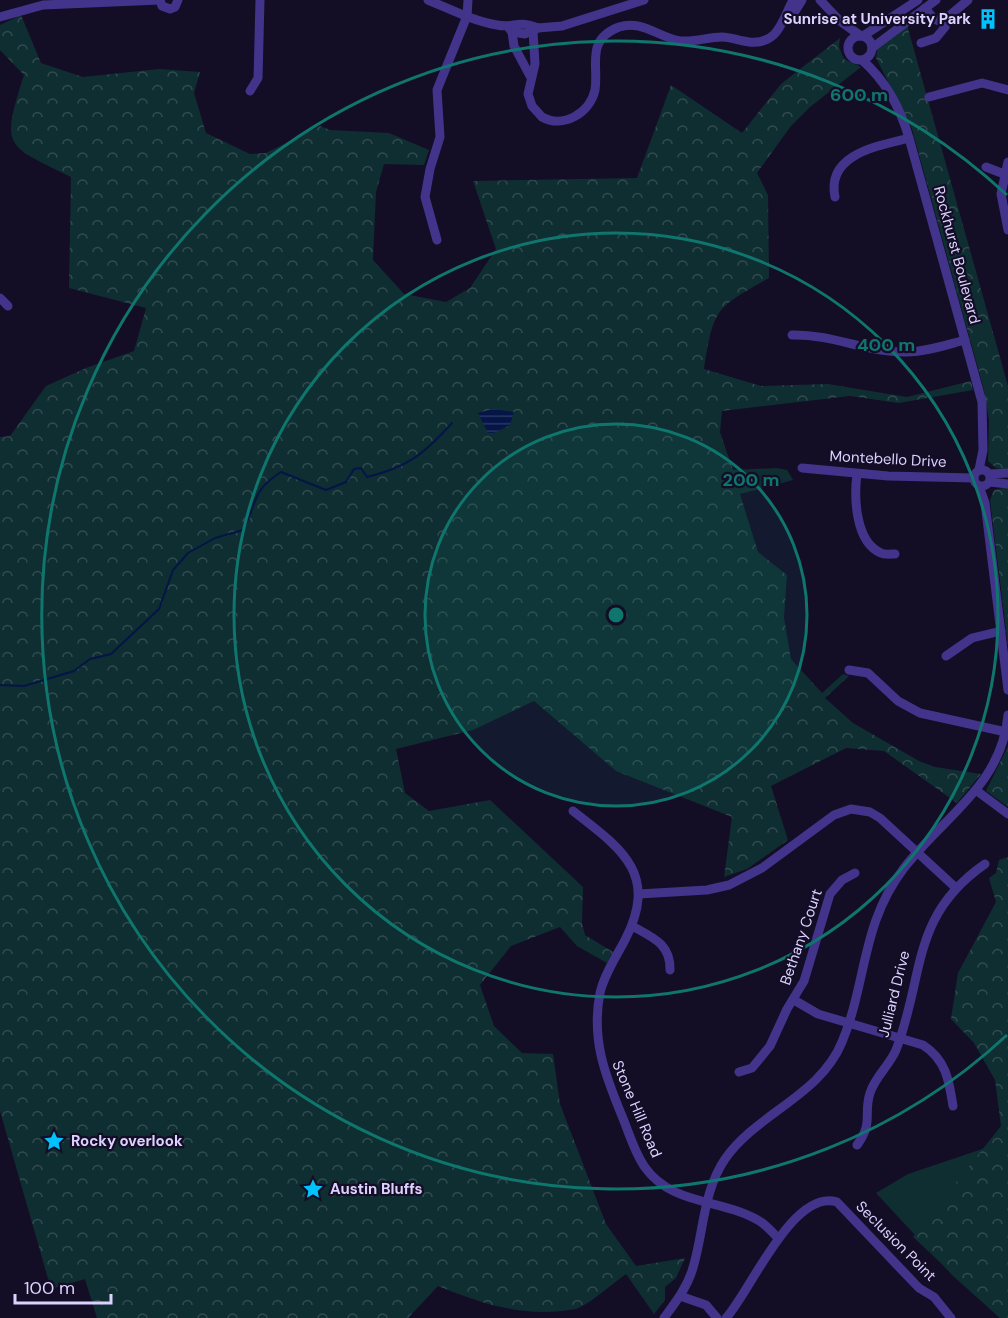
<svg xmlns="http://www.w3.org/2000/svg" width="1008" height="1318" font-family="'DM Sans',sans-serif">
<style>
.grass{fill:#0f2e31}
.park{fill:url(#park-crowns)}
.water{fill:url(#water-rules)}
.lines{fill:none;stroke-linecap:round;stroke-linejoin:round}
.stream{stroke:#051547;stroke-width:2}
.minor{stroke:#42348a;stroke-width:9}
.ring{fill:none;stroke:#0f766e;stroke-width:3}
.labels{text-anchor:middle;dominant-baseline:central;stroke-width:4.5;stroke-linejoin:round;paint-order:stroke}
.poi-label{font-size:15px;font-weight:bold;fill:#ddd2ff;stroke:#140d26;text-anchor:start}
.street-label{font-size:15px;fill:#ddd2ff;stroke:#140d26}
.centre{fill:#0f766e;stroke:#140d26;stroke-width:3}
.ring-label{font-size:18px;text-anchor:middle;font-weight:bold;fill:#0f766e;stroke:#140d26;stroke-width:4.5;stroke-linejoin:round;paint-order:stroke}
</style>
<defs>
<pattern id="park-crowns" width="20" height="18" patternUnits="userSpaceOnUse" patternTransform="scale(1.5)"><rect width="20" height="18" fill="#0f2e31"/><path d="M2 6a3 3 0 1 1 6 0M12 15a3 3 0 1 1 6 0" fill="none" stroke="#324b50"/></pattern>
<pattern id="water-rules" width="6" height="5" patternUnits="userSpaceOnUse" patternTransform="scale(1.5)"><rect width="6" height="5" fill="#051547"/><path d="M0 2.5h6" fill="none" stroke="#293663"/></pattern>
</defs>
<rect width="100%" height="100%" fill="#140d26"/>
<polygon class="grass" points="1001,1126 1008,1318 1000,1318 953,1276 876,1193 908,1174 985,1148"/>
<g class="park">
<path d="M21,15l20,48 42,14 76,-8 41,3 -6,21 12,40 44,21 16,-1 54,-27 10,4 59,3 40,17 -5,15 -40,-1 -8,28 -3,68 31,34 42,8 24,-14 26,-39 -23,-68 164,-3 34,-93 71,48 39,-49 59,-46 -1,9 5,12 17,8 -51,40 -19,19 -34,47 11,22 1,83c-54,31 -55,29 -65,91l57,17 67,-2 79,13 64,-16 2,9 -74,13 -49,-7 -128,15 -2,21 13,38 44,-2 10,2 6,10 -53,14 18,58 29,23 -3,43 7,41 31,34 21,-19 6,2 -24,22 28,25 66,38 16,6 46,7 -24,29 -73,-52 -38,-3 -75,38 17,54 -41,29 -23,8 8,-60 -116,-46 -82,-70 -61,29 -77,19 9,44 24,18 61,-11 93,87 -1,36 3,12 28,17 -6,11 -30,-17 -17,-19 -49,19 -31,39 14,41 28,27 31,1 7,50 46,120 30,42 49,-8 -9,20 -11,9v13l-11,14 -28,-40c-16,11 -33,28 -50,35 -51,9 -91,-4 -138,-23l-30,32h-311l-12,-39 -34,10 -51,-178v-674l10,-1 36,-50 40,-18 48,-17 12,-43 -77,-20 2,-111c-65,-33 -71,-27 -47,-102l-24,-25v-25z"/>
<polygon points="907,25 1008,386 1008,470 996,468 988,461 989,420 984,390 912,129 876,58 878,46"/>
<polygon points="1008,487 1008,646 990,500 994,490"/>
<polygon points="1008,746 1008,807 986,791"/>
<polygon points="1008,857 1008,1318 1000,1318 913,1237 1001,1126 995,1080 974,1043 951,1019 958,973 996,902 989,878 996,873 999,860"/>
</g>
<polygon class="water" points="493,409 514,412 510,425 494,433 488,433 478,413"/>
<g class="lines">
<path class="stream" d="M0,685l24,1 50,-15 16,-12 21,-5 48,-45 14,-39 15,-17 27,-15 28,-8c15,-28 8,-39 38,-58l45,18 20,-8 8,-13 7,-1 6,9c41,-10 57,-23 85,-54"/>
<g class="minor">
<polyline points="160,0 162,6 170,9 175,7 178,0"/>
<path d="M428,0c22,9 45,21 69,25 18,4 19,-6 41,3"/>
<polyline points="820,0 840,21 861,36"/>
<polyline points="925,8 934,19 942,22 968,0"/>
<polyline points="0,17 43,5 160,0"/>
<polyline points="788,18 792,16 802,0"/>
<polyline points="508,27 512,32 525,34 538,28 562,26 644,0"/>
<path d="M533,31l2,33 -7,30 4,12 10,11c21,12 48,-4 53,-27 4,-25 -10,-50 24,-63 21,-7 37,8 57,13 15,4 30,-3 46,-3 9,0 17,4 27,5 30,3 33,-22 44,-42"/>
<polyline points="512,32 514,46 530,76"/>
<circle cx="860" cy="48" r="12"/>
<polyline points="863,36 918,0"/>
<polyline points="921,43 936,38 945,27 942,22"/>
<polyline points="872,48 936,0"/>
<path d="M862,60c24,21 38,47 47,78l73,264 1,48 -4,20"/>
<polyline points="250,91 258,78 260,0"/>
<polyline points="929,97 982,83 1008,90"/>
<polyline points="1008,162 1001,194 1008,230"/>
<polyline points="986,167 1004,174"/>
<path d="M835,197c-9,-43 43,-51 74,-59"/>
<polyline points="437,240 425,197 430,169 440,137 437,90 467,16 468,0"/>
<polyline points="0,298 8,306"/>
<path d="M792,335c41,-1 75,18 114,17 20,0 40,-7 59,-12"/>
<polyline points="802,468 888,476 974,478"/>
<circle cx="982" cy="478" r="8"/>
<path d="M857,474c-3,23 -2,68 24,79 3,2 10,1 14,1"/>
<polyline points="990,474 1008,473"/>
<polyline points="990,482 1008,484"/>
<polyline points="979,486 985,503 1008,690"/>
<polyline points="946,656 972,638 1001,631"/>
<polyline points="849,670 868,673 898,701 920,713 1006,732"/>
<polyline points="977,791 1008,814"/>
<path d="M573,811c49,38 86,63 52,129 -9,17 -21,35 -25,53 -9,46 5,82 22,123 7,17 12,35 22,50 28,41 79,32 117,56 6,4 11,10 16,15"/>
<polyline points="639,894 707,890 729,885 762,868 834,815 851,809 870,812 880,818 956,888"/>
<path d="M632,926c20,11 39,18 38,44"/>
<path d="M794,1000l24,14 105,31c23,15 26,35 30,61"/>
<polyline points="739,1072 752,1068 770,1046 787,1009 804,981 830,894 842,880 855,873"/>
<path d="M857,1145c17,-23 6,-30 13,-52 5,-16 19,-27 26,-43 29,-75 14,-134 89,-186"/>
<polyline points="680,1296 706,1305 717,1318"/>
<path d="M664,1318c11,-15 22,-29 28,-47 12,-37 10,-78 33,-112 32,-46 95,-63 117,-117 25,-60 19,-118 62,-174 39,-51 98,-83 104,-153"/>
<path d="M726,1318c24,-26 67,-130 111,-116l82,86 15,9 17,21"/>
</g>
</g>
<circle cx="616" cy="615" r="191" fill="#0f766e" fill-opacity=".12"/>
<g class="ring">
<circle cx="616" cy="615" r="191"/>
<circle cx="616" cy="615" r="382"/>
<path d="M1007 1035A574 574 0 1 1 1007 195"/>
</g>
<defs>
<g id="building-bare" transform="scale(1.62)"><path d="M-4-6H4V6H1V3H-1V6H-4ZM-2.5-4.3h1.7v1.8h-1.7ZM.8-4.3h1.7v1.8H.8ZM-2.5-1h1.7V.8h-1.7ZM.8-1h1.7V.8H.8Z" fill="#00c3fd" stroke="#140d26" stroke-width="2.5" paint-order="stroke"/></g>
<g id="sight-bare" transform="scale(1.62)"><path d="M0-6L1.8-2.2L6-1.7L2.9 1.2L3.7 5.4L0 3.3L-3.7 5.4L-2.9 1.2L-6-1.7L-1.8-2.2Z" fill="#00c3fd" stroke="#140d26" stroke-width="2.5" paint-order="stroke"/></g>
</defs>
<g fill-rule="evenodd">
<use href="#building-bare" x="988" y="19"/>
<use href="#sight-bare" x="54" y="1141"/>
<use href="#sight-bare" x="313" y="1189"/>
</g>
<g class="labels">
<g class="poi-label">
<text x="971" y="19" text-anchor="end">Sunrise at University Park</text>
<text x="71" y="1141">Rocky overlook</text>
<text x="330" y="1189">Austin Bluffs</text>
</g>
<g class="street-label">
<text transform="translate(957 255) rotate(75)">Rockhurst Boulevard</text>
<text transform="translate(888 459) rotate(3)">Montebello Drive</text>
<text transform="translate(801 937) rotate(-71)">Bethany Court</text>
<text transform="translate(894 994) rotate(-76)">Julliard Drive</text>
<text transform="translate(637 1109) rotate(67)">Stone Hill Road</text>
<text transform="translate(896 1241) rotate(45)">Seclusion Point</text>
</g>
</g>
<circle cx="616" cy="615" r="9" class="centre"/>
<g class="ring-label">
<text x="859" y="101">600 m</text>
<text x="886" y="351">400 m</text>
<text x="751" y="486">200 m</text>
</g>
<path d="M15 1294v9h96v-9" fill="none" stroke="#ddd2ff" stroke-width="3"/>
<text x="24" y="1294" font-size="18" fill="#ddd2ff" stroke="#140d26" stroke-width="4.5" paint-order="stroke">100 m</text>
</svg>
